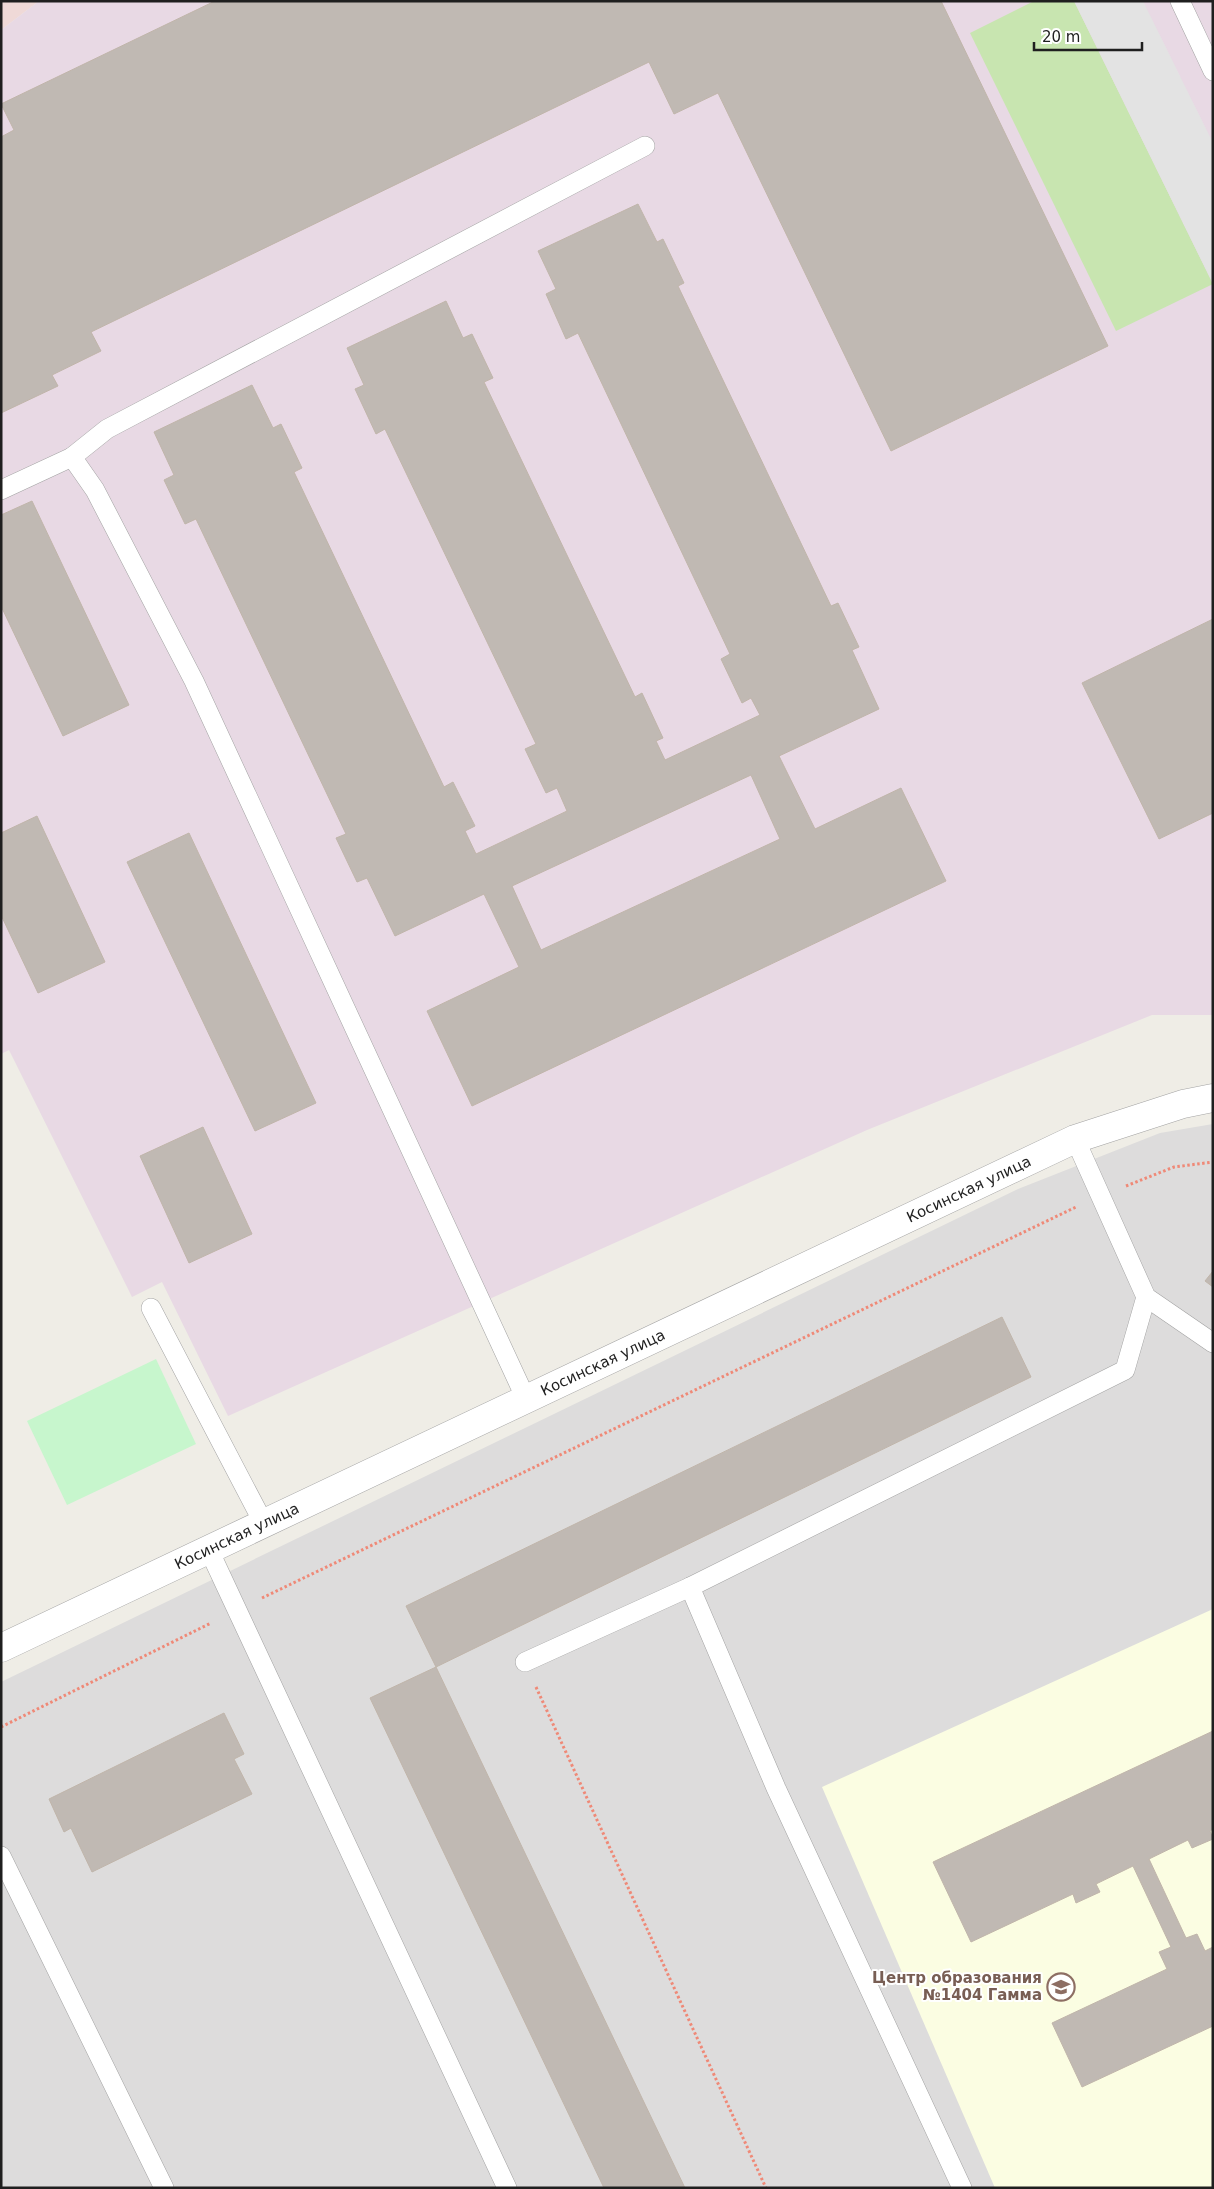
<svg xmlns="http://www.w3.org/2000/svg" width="1214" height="2189" font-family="'DejaVu Sans',sans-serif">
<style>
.residential{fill:#dddcdc}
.commercial{fill:#efd9d7}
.industrial{fill:#e8d9e4}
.education{fill:#fbfde2}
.grass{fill:#c8e5b0}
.park{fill:#c7f6cd}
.parking{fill:#e3e3e3}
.building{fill:#c0b9b3;stroke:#c0b5aa;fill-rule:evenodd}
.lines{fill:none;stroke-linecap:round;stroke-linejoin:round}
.service-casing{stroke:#a3a3a3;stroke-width:20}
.minor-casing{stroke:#a3a3a3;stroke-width:29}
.path{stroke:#ef8977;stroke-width:3;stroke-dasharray:2.5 2.5;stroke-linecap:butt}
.service{stroke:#fff;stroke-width:19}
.minor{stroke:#fff;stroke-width:28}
.labels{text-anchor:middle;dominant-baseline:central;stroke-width:4;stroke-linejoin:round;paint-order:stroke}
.street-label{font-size:15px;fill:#1f1f1f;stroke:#fff}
.education-label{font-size:15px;font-weight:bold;fill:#785e54;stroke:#fff;text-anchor:end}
</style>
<rect width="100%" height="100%" fill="#efede6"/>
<polygon class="residential" points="1213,1124 1213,2188 1,2188 1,1682 1018,1189 1160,1133"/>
<polygon class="commercial" points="1,1 39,1 1,30"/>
<polygon class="industrial" points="39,1 1213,1 1213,1015 1152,1015 867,1130 228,1416 162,1282 132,1297 9,1050 1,1054 1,30"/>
<polygon class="education" points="1213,1609 1213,2188 995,2188 822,1787"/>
<polygon class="grass" points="1034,1 1074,1 1213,284 1116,331 970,33"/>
<polygon class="park" points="156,1359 196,1444 67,1505 27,1421"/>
<polygon class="parking" points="1074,1 1143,1 1213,143 1213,284"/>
<g class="building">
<polygon points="215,1 941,1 1108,346 891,451 718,93 674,114 649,62 91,332 101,351 52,375 58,386 1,413 1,137 14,130 1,104"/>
<path d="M638,204l19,38 6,-3 21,44 -6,3 153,320 7,-3 21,44 -7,3 27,59 -100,47 36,73 86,-41 45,93 -474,225 -45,-95 92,-44 -35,-73 -89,42 -28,-58 -10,4 -21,-44 10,-4 -150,-315 -11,5 -21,-44 10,-5 -20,-43 98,-47 21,43 8,-4 21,44 -8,4 150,315 9,-5 22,44 -10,5 11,23 91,-43 -10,-23 -11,5 -21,-44 11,-5 -151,-315 -9,5 -21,-45 9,-4 -17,-37 99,-47 17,37 9,-4 21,44 -9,4 151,315 7,-4 21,45 -7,3 9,19 95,-45 -9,-17 -9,5 -21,-44 9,-5 -152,-321 -12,6 -20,-45 10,-5 -18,-38zM751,775l29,64 -239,111 -29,-64z"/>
<polygon points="32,501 129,705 63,736 1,606 1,515"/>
<polygon points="1213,619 1213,813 1159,839 1082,683"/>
<polygon points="37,816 105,962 38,993 1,915 1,833"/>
<polygon points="189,833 316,1103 255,1131 127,862"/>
<polygon points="203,1127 252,1234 189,1263 140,1156"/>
<polygon points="1213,1271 1213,1287 1205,1281"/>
<polygon points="1002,1317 1031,1377 436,1667 406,1606"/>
<polygon points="436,1667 685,2188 604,2188 370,1698"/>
<polygon points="224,1713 244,1754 234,1759 252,1794 92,1872 71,1828 64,1832 49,1799"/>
<polygon points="1213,1731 1213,1829 1210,1831 1213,1839 1192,1848 1188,1840 1149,1859 1186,1938 1197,1934 1205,1951 1213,1947 1213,2026 1082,2087 1052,2023 1167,1969 1159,1952 1171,1947 1133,1866 1096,1884 1100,1892 1076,1903 1073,1894 971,1942 933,1862"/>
</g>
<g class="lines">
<g class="service-casing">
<g id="service">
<polyline points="1180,1 1213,71"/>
<polyline points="1,490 72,457"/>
<polyline points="1075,1139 1146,1297 1213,1343"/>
<polyline points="151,1308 264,1524"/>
<polyline points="526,1399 194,681 95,490 72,457 107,429 645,146"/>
<polyline points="209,1550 507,2188"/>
<polyline points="525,1662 690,1587"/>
<polyline points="1,1856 164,2188"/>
<polyline points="962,2188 776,1788 690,1587 1125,1370 1146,1297"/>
</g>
</g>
<g class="minor-casing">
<g id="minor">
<path id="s1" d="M1,1648l1074,-509 108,-35 30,-6"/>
</g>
</g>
<g class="path">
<polyline points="1126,1186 1174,1167 1213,1162"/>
<polyline points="262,1598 1076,1207"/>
<polyline points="536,1687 766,2188"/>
<polyline points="1,1727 211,1623"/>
</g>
<use href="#service" class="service"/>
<use href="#minor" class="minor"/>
</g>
<defs>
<g id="school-ring" transform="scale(1.4375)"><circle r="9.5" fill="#fff" stroke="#8d6e63" stroke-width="1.5"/><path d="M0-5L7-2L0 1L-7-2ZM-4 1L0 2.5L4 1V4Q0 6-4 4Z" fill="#8d6e63"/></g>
</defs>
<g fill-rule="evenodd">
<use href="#school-ring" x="1061" y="1987"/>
</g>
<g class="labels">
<g class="street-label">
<text stroke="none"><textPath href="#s1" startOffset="1071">Косинская улица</textPath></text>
<text stroke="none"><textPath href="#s1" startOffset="666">Косинская улица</textPath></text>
<text stroke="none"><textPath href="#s1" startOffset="261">Косинская улица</textPath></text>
</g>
<g class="education-label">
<text x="1042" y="1978">Центр образования<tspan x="1042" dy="17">№1404 Гамма</tspan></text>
</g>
</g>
<rect width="1214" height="2189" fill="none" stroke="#1f1f1f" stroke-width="5"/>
<path d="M1034 42v8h108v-8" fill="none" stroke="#1f1f1f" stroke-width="2.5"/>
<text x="1042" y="42" font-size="15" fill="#1f1f1f" stroke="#ffffff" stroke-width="4" paint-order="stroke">20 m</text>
</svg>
